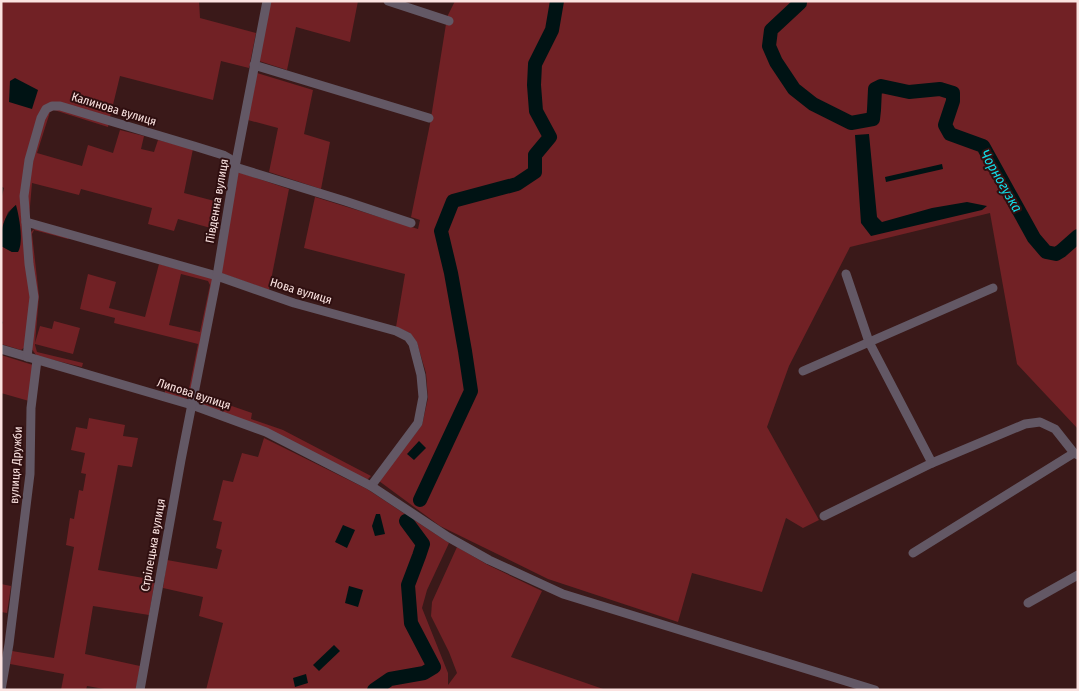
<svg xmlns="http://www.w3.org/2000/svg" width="1079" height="691" font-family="'Fira Sans Condensed',sans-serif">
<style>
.green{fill:#712125;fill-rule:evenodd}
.water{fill:#001314}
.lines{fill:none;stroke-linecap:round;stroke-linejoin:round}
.river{stroke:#001314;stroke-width:14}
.street{stroke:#635865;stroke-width:9}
.labels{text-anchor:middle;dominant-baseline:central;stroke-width:4;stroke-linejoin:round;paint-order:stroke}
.street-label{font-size:12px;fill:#fbe3e1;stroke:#2f0f10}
.water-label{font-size:14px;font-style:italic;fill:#11dae5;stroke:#2f0f10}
</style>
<rect width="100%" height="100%" fill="#3a1919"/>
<g class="green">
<polygon points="1,1 199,1 200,18 256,33 249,68 221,61 213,100 120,76 110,117 52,104 27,160 32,297 26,346 21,350 1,344 1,327 3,322 1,321 1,246 12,252 16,205 8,212 1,231 1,217 2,215 1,200 4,188 1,186"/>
<polygon points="271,1 358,1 350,42 296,27 287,70 259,61"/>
<polygon points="455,1 1078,1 1078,429 1017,364 990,213 850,247 789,366 767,427 819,520 803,528 786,518 762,592 692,573 678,622 548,579 440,526 379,481 422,425 428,398 426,373 417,343 410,333 396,327 405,274 304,248 315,197 418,229 420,220 411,217 430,124 446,24 448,15"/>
<polygon points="257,73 313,90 304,134 330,142 321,189 269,172 278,128 248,120"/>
<polygon points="53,108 109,123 108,127 54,110 50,112 37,153 82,166 88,145 113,153 120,130 144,136 141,149 154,152 158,140 193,149 184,193 222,203 218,230 178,219 174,231 148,224 152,208 81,189 79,195 32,183 29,218 26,196 31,161 43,119"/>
<polygon points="238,172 289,189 269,290 221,273"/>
<polygon points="37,228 69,238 68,239 34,230 32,234 39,296 35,343 40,326 52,329 54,321 80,328 73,354 35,344 35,345 37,352 83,363 82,367 41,357 36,355 31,348 30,233 33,230"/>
<path d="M159,264l51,13 3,2 -22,116 -5,4 -21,-6v-6l23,7 10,-50 -84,-21 1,-5 -35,-9 8,-35 28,8 -7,26 36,9zM181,274l27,7 2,4 -10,47 -31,-7z"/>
<polygon points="1,355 33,365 29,401 1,393"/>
<polygon points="197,394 252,413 251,419 283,430 371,476 367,480 200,405"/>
<polygon points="89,418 125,425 123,436 138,438 132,467 118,465 98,570 155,580 149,615 93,606 85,654 140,666 136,690 110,690 87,686 86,690 61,690 64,674 10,664 12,651 54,658 74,547 66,545 70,518 74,519 79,490 83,491 86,474 81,473 85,453 71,450 76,427 87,429"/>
<polygon points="264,438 367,489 449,543 427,590 422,608 448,673 448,685 457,673 449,652 431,616 432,602 457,547 488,565 542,591 511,657 606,690 206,690 223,623 199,616 203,597 163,588 167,560 217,569 222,550 216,548 222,522 213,520 223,480 233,482 242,453 258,457"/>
<polygon points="1,584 11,586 7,613 1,612"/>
</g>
<g class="water">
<polygon points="15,78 38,90 32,109 9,102 10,81"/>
<polygon points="869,134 877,217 882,222 932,208 967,202 987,206 982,210 871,236 861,223 855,135"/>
<polygon points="942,164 943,169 886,182 885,177"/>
<path d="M16,205c3,11 8,37 2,47h-6l-11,-6c0,-17 2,-30 15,-41z"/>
<polygon points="419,441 426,448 414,460 407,454"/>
<polygon points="376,514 380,514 385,534 375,536 372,526"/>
<polygon points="343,525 355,530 347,548 335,542"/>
<polygon points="349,586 363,590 358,607 345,603"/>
<polygon points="334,645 340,651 319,671 313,665"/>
<polygon points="306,674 308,683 295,687 293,678"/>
</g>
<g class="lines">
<g class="river">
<polyline points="800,1 800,3 771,30 769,46 776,62 794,89 813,104 851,123 873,119 874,110 875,89 881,86 909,92 940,89 953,93 953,101 945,125 950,134 983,146 1034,238 1046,252 1056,254 1061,251 1078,236"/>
<polyline points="420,500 471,391 465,351 451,273 441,231 453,201 517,184 535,172 535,155 550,137 536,111 534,85 535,64 552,30 557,1"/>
<polyline points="374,690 390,679 424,673 434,667 411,623 408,585 419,556 423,544 406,521"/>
</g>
<g class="street">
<polyline points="388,1 449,21"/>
<polyline points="254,65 429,118"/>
<polyline points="26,222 217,276 294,303 396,331 408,337 413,344 421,375 423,397 418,423 371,486"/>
<polyline points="846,274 869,342 932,463"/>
<polyline points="1,349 192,405 266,432 371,486 448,537 489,560 563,594 875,690"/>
<polyline points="27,357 34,297 29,264 24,196 29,160 41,118 46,109 52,106 60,106 194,146 223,155 230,159 235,167 345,201 411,223"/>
<polyline points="803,371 993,288"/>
<polyline points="824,516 932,463 1025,424 1040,422 1055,429 1074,453 1078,455"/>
<polyline points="913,553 1074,453"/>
<polyline points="1028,603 1078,575"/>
<polyline points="1,690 9,644 30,474 31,408 37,360"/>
<polyline points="140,690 181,460 217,276 235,167 267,1"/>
</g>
</g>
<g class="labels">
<g class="street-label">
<text transform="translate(114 109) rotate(17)">Калинова вулиця</text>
<text transform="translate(217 201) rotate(-80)">Південна вулиця</text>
<text transform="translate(301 291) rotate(17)">Нова вулиця</text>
<text transform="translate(194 394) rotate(18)">Липова вулиця</text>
<text transform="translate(16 465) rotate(-87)">вулиця Дружби</text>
<text transform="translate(153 545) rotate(-80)">Стрілецька вулиця</text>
</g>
<g class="water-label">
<text transform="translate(1001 181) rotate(60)">Чорногузка</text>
</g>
</g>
<rect width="1079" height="691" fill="none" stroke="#fbe3e1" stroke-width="5"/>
</svg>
